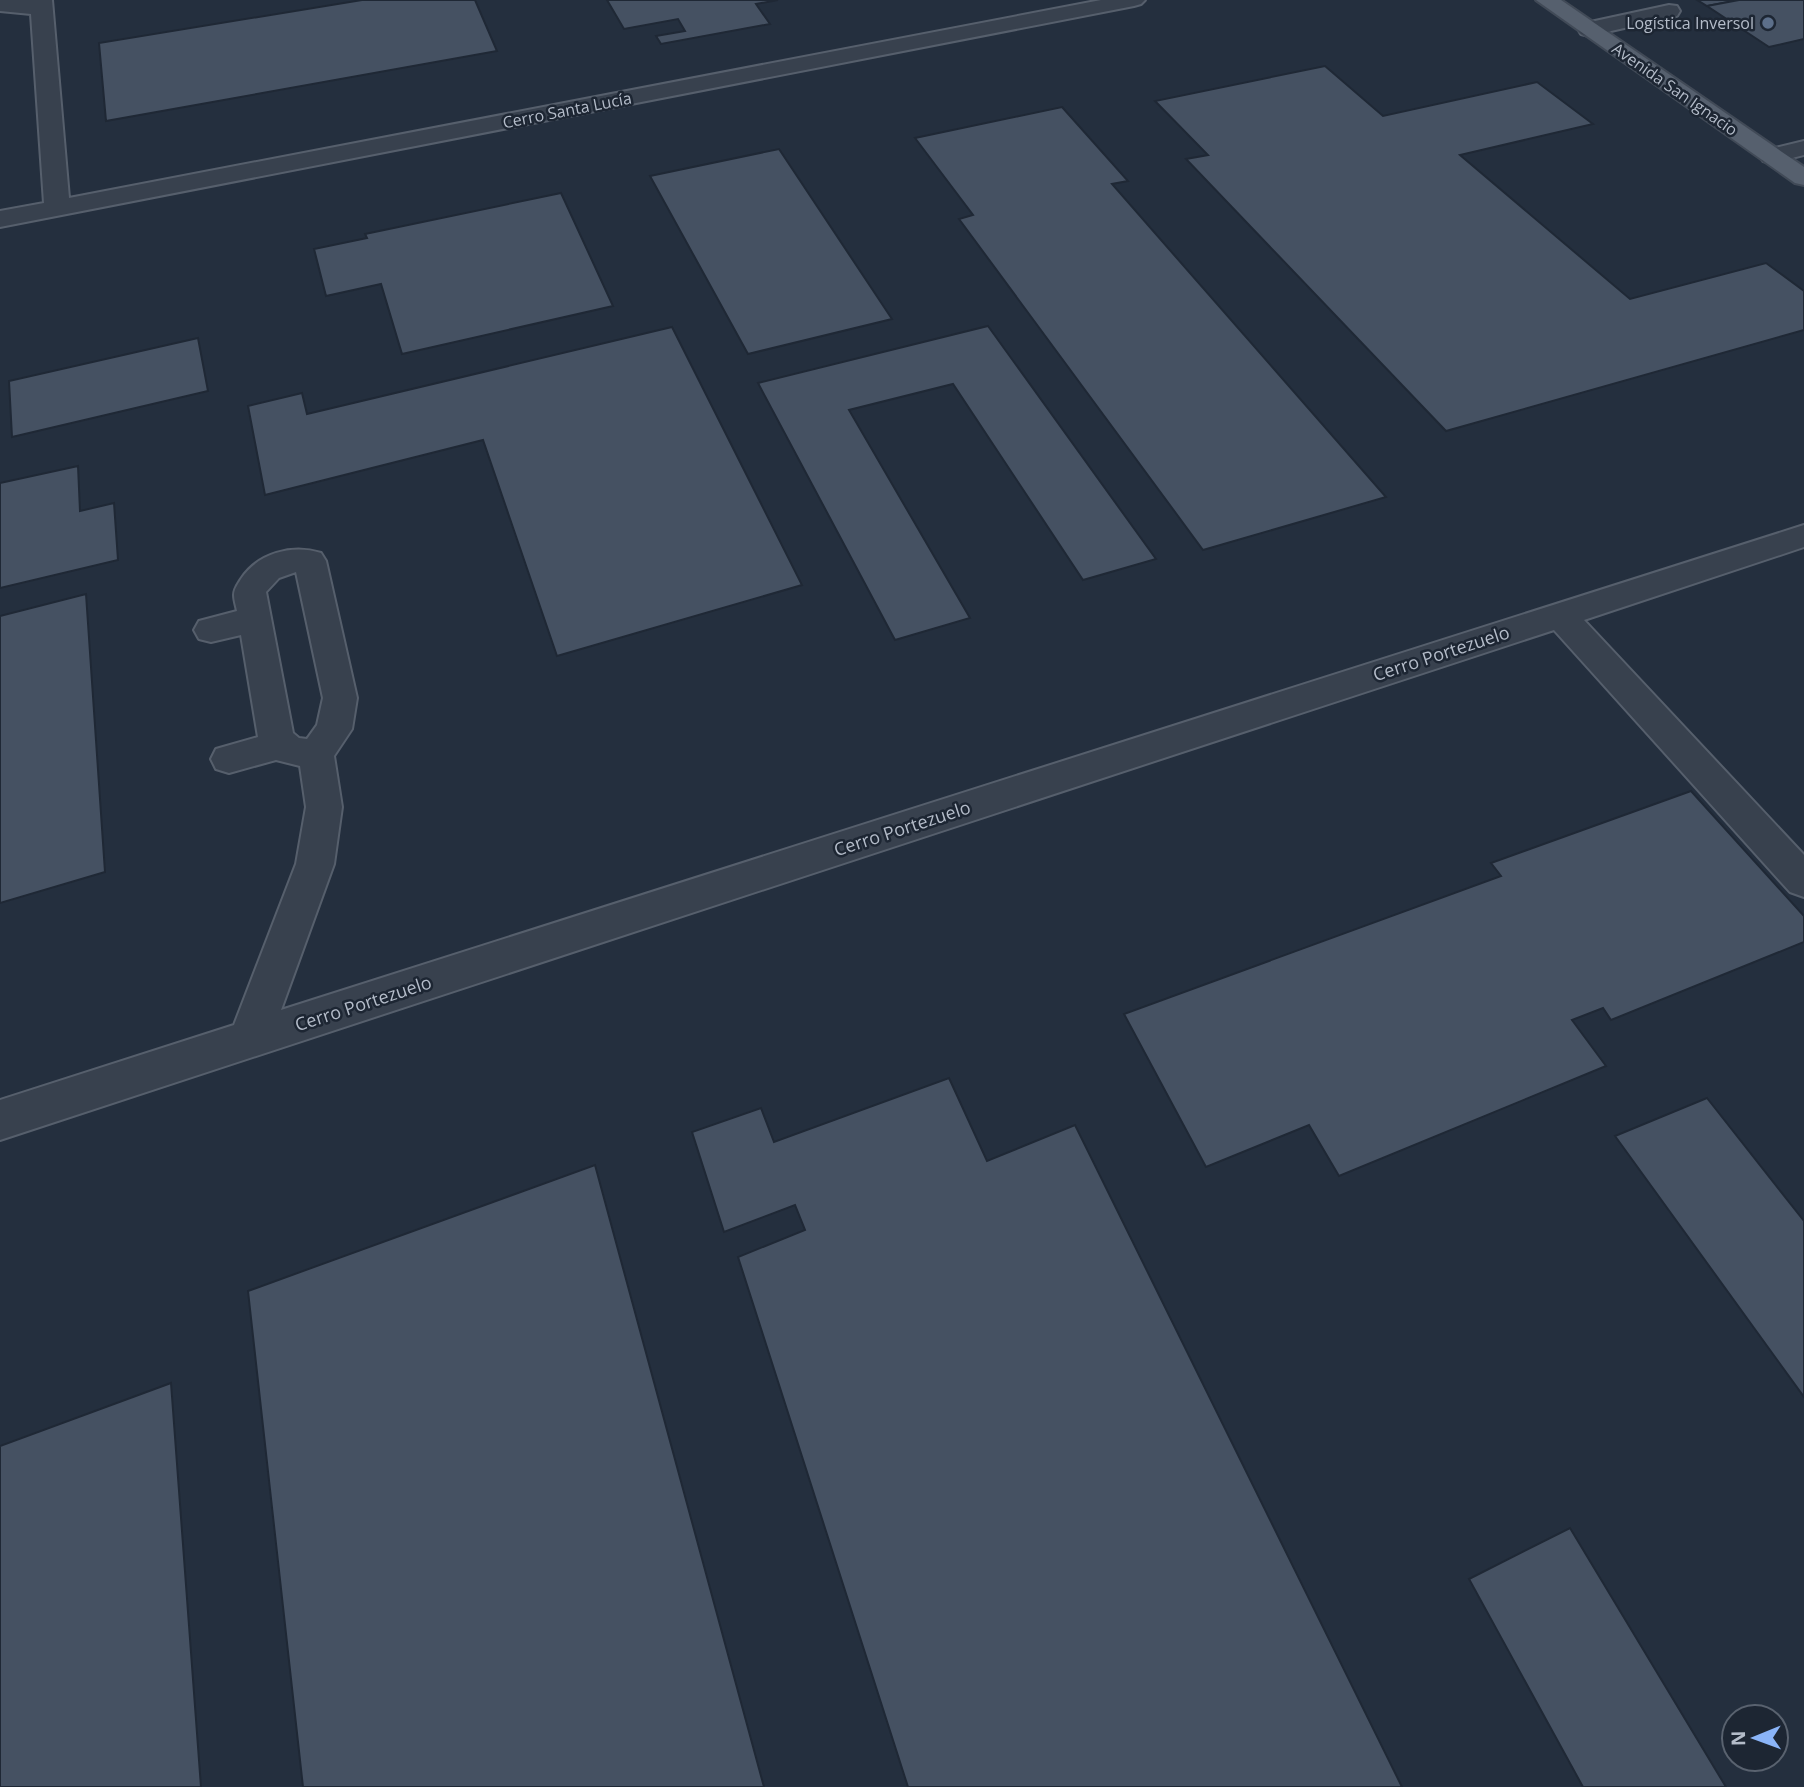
<svg xmlns="http://www.w3.org/2000/svg" width="1804" height="1787" font-family="'Open Sans',sans-serif">
<style>
.building{fill:#455162;stroke:#1f2835;stroke-width:2}
.lines{fill:none;stroke-linecap:round;stroke-linejoin:round}
.minor-casing{stroke:#565f6c;stroke-width:4}
.major-casing{stroke:#414a57;stroke-width:4}
.minor{fill:#38414e;fill-rule:evenodd}
.major{fill:#56606e;fill-rule:evenodd}
.service-dot{fill:#5c6f8a;stroke:#1d2633;stroke-width:2.5}
.labels{text-anchor:middle;dominant-baseline:central;stroke-width:5;stroke-linejoin:round;paint-order:stroke}
.far-poi-label{font-size:16px;fill:#b4bcc9;stroke:#1d2633;text-anchor:end}
.far-street-label{font-size:16px;fill:#b4bcc9;stroke:#1d2633}
.street-label{font-size:18px;fill:#b4bcc9;stroke:#1d2633}
</style>
<rect width="100%" height="100%" fill="#242f3e"/>
<g class="building">
<polygon points="362,0 475,0 497,51 106,121 99,43"/>
<polygon points="607,0 778,0 756,4 770,24 661,44 656,36 685,31 678,19 624,29"/>
<polygon points="1697,0 1739,0 1707,6"/>
<polygon points="1739,0 1804,0 1804,39 1769,47 1707,6"/>
<polygon points="1325,66 1383,116 1537,82 1593,124 1460,155 1630,299 1766,263 1804,291 1804,330 1446,431 1186,159 1208,155 1155,101"/>
<polygon points="1062,107 1128,181 1112,184 1386,497 1203,550 959,219 973,215 915,138"/>
<polygon points="779,149 892,319 748,354 650,176"/>
<polygon points="561,193 613,306 402,354 381,284 326,296 314,249 367,238 365,234"/>
<polygon points="988,326 1156,559 1083,580 953,384 849,410 970,618 895,640 758,383"/>
<polygon points="672,327 802,585 557,656 483,440 265,495 248,406 302,393 307,414"/>
<polygon points="198,338 208,391 12,437 9,381"/>
<polygon points="78,466 80,511 114,503 118,560 0,588 0,483"/>
<polygon points="86,594 105,872 0,903 0,616"/>
<polygon points="1691,791 1804,916 1804,942 1611,1020 1603,1008 1572,1020 1606,1066 1339,1176 1309,1125 1206,1167 1124,1014 1501,876 1491,863"/>
<polygon points="949,1078 987,1161 1075,1125 1402,1787 908,1787 738,1257 805,1230 795,1205 724,1232 692,1132 761,1108 774,1142"/>
<polygon points="1707,1098 1804,1221 1804,1397 1615,1136"/>
<polygon points="595,1165 764,1787 303,1787 248,1291"/>
<polygon points="171,1383 201,1787 0,1787 0,1446"/>
<polygon points="1570,1528 1726,1787 1583,1787 1469,1579"/>
</g>
<g class="lines">
<g class="minor-casing">
<g id="minor">
<polygon points="0,0 52,0 69,198 1101,0 1145,0 1141,4 1134,6 0,227 0,211 44,203 31,14 0,11"/>
<polygon points="1669,5 1677,6 1680,11 1677,16 1589,36 1581,34 1578,29 1581,24"/>
<polygon points="1804,141 1804,155 1772,163 1763,161 1760,156 1763,151"/>
<path d="M1804,525v22l-220,73 220,235v42l-14,-5 -236,-262 -1554,510v-40l234,-75 62,-161 10,-57 -6,-41 -24,-6 -47,13 -13,-4 -5,-10 5,-10 42,-12 -17,-102 -30,7 -12,-3 -5,-9 5,-9 38,-10c-1,-5 -3,-11 -3,-16 0,-6 4,-11 7,-16 17,-26 51,-35 80,-26l5,8 31,137 -5,31 -18,27 8,51 -8,57 -53,146zM296,572l27,126 -6,27 -10,14 -8,-1 -6,-5 -27,-141 13,-14z"/>
</g>
</g>
<g class="major-casing">
<polygon id="major" points="1536,0 1561,0 1804,167 1804,185 1795,183"/>
</g>
<use href="#minor" class="minor"/>
<use href="#major" class="major"/>
</g>
<circle class="service-dot" cx="1768" cy="23" r="7"/>
<g class="labels">
<g class="far-poi-label">
<text x="1754" y="23">Logística Inversol</text>
</g>
<g class="far-street-label">
<text transform="translate(1675 89) rotate(35)">Avenida San Ignacio</text>
<text transform="translate(567 110) rotate(-11)">Cerro Santa Lucía</text>
</g>
<g class="street-label">
<text transform="translate(1441 653) rotate(-18)">Cerro Portezuelo</text>
<text transform="translate(902 828) rotate(-18)">Cerro Portezuelo</text>
<text transform="translate(363 1003) rotate(-18)">Cerro Portezuelo</text>
</g>
</g>
<g transform="translate(1755 1738) rotate(269)"><circle r="33" fill="#1d2633" stroke="#59626f" stroke-width="2"/>
<path d="M0-5L12 26L0 18L-12 26Z" fill="#8ab4f8"/>
<text y="-10" font-size="19" font-weight="bold" text-anchor="middle" fill="#b4bcc9">N</text>
</g>
</svg>
